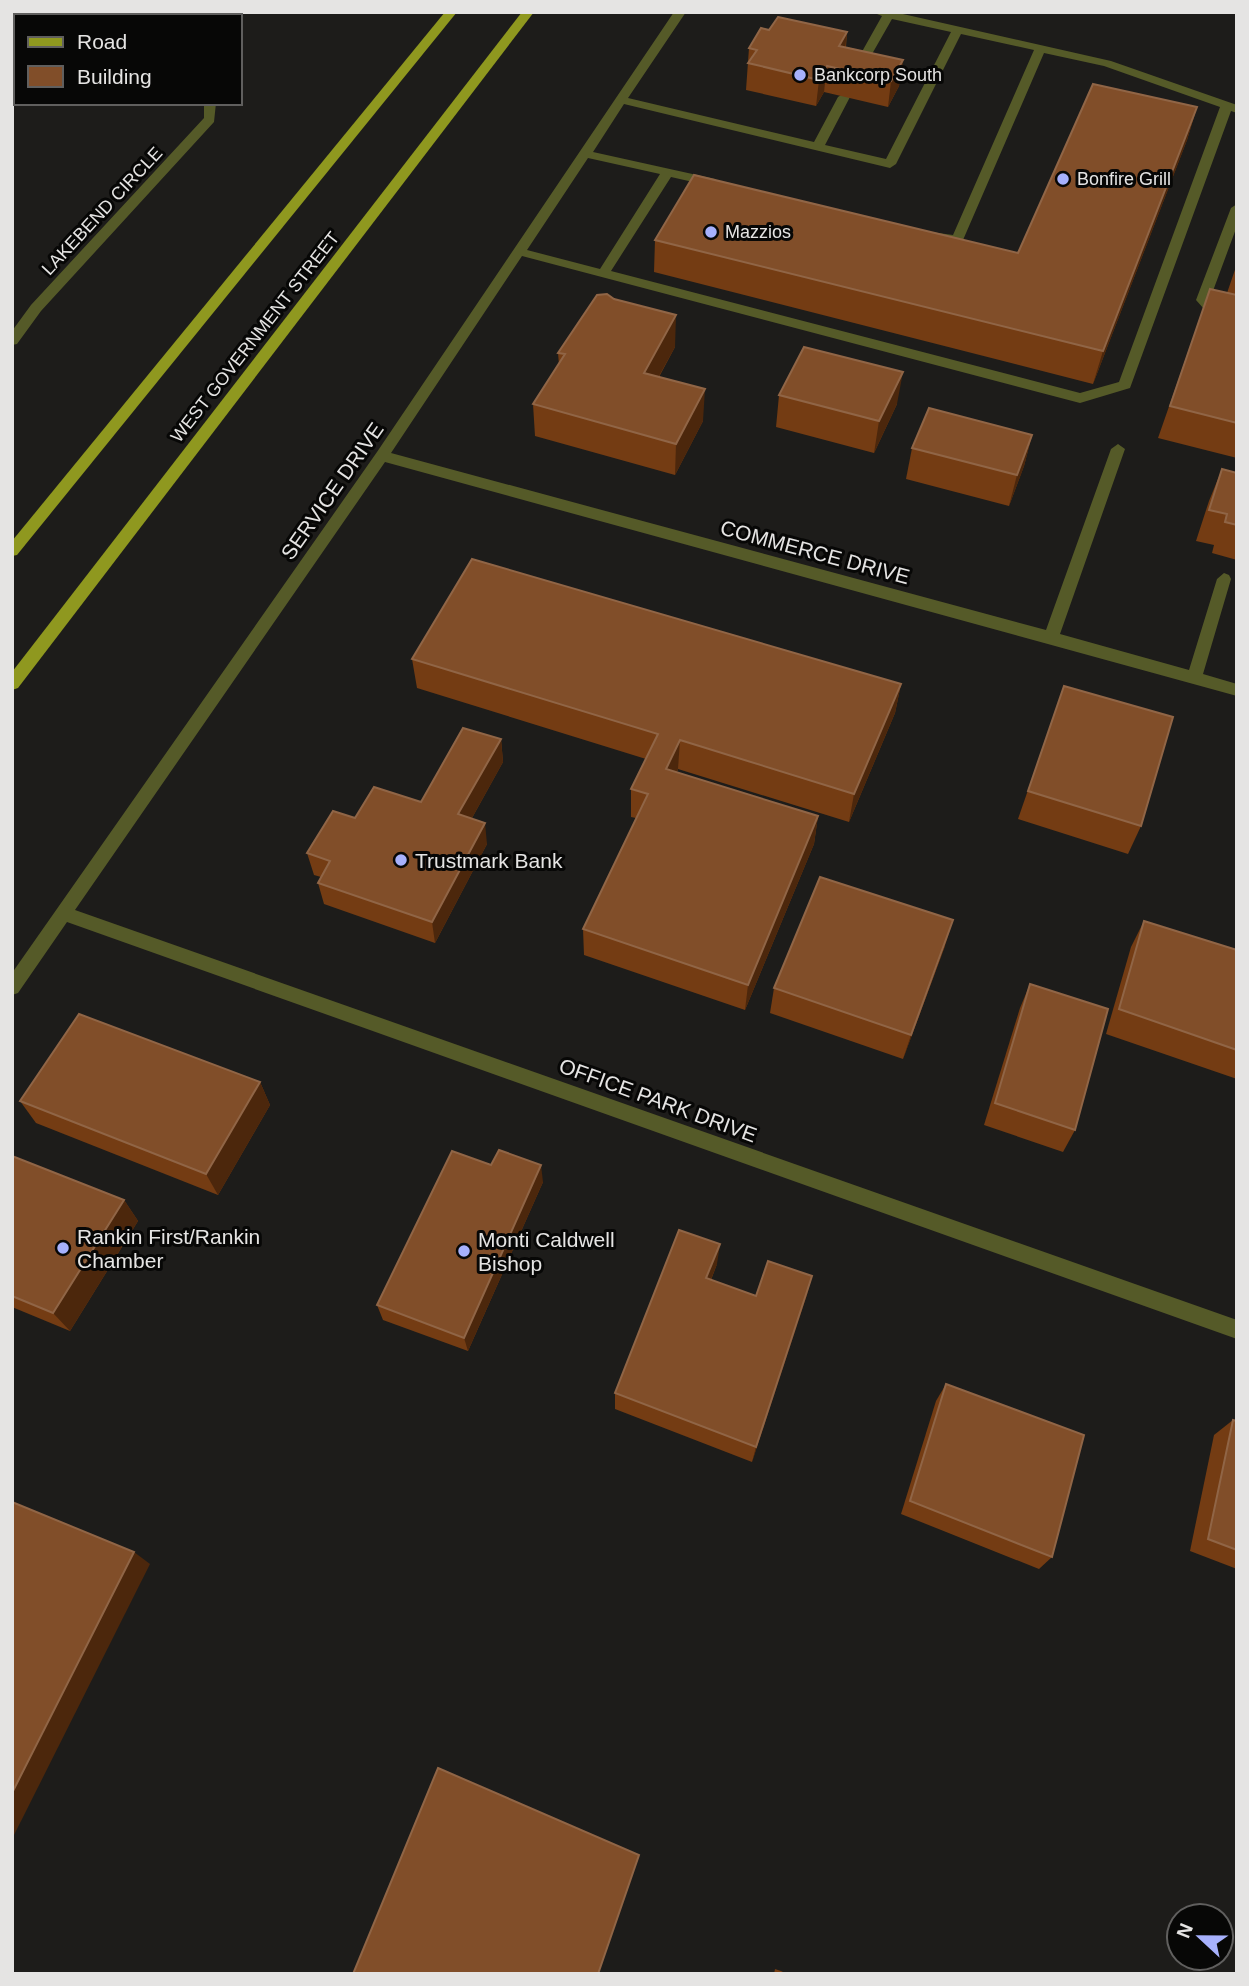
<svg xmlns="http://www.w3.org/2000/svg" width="1249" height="1986" font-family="Arial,sans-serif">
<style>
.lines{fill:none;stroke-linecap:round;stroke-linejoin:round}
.minor{fill:#555a28;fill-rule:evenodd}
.major{fill:#8f981f;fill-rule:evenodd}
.wall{fill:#743c13}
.shaded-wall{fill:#4c270c}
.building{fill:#814e29;stroke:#906546;stroke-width:2}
.poi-dot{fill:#a7b1fc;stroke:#070706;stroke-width:2.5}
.labels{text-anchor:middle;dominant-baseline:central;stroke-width:6;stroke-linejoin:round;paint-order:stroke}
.far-poi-label{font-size:18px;fill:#e5e4e3;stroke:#070706;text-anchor:start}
.far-street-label{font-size:18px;fill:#e5e4e3;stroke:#070706}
.street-label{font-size:21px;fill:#e5e4e3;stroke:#070706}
.poi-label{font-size:21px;fill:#e5e4e3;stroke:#070706;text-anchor:start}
</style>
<rect width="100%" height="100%" fill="#1d1c1a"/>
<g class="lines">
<g class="minor">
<polygon points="72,12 89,12 94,16 77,16"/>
<path d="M674,12h12l-58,86 186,44 24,-45 6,-4 6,4 -25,48 61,14 65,-127 -59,-13 -32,56h-8l-2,-2 32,-57 -10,-4h22l217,49 126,44v8l-6,-2 -101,277 -50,15 -558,-147 -131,197 655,177 65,-181 7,-5 7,5 -65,185 129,36 28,-91 7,-6 5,2 2,4 -28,95 34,10v12l-852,-234 -310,448 1162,410v19l-1170,-417 -49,71 -6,2v-22l365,-521zM961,34l73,16 -81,185 -22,-3v6l26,6 6,-4 81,-187 60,13 116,41 -101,275 -39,11 -469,-122 60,-94 44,10 6,-4 -6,-4 -122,-27 31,-48 266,64 6,-4zM588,158l72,16 -60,95 -73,-19z"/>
<polygon points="204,103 216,103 214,122 41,311 17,344 12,345 12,331 31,305 204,118"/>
<polygon points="1237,204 1237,226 1210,299 1214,303 1237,309 1237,317 1204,309 1196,300 1231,208"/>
</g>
<g class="major">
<polygon points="445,12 457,12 17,555 12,556 12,541"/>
<polygon points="522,12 534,12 18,688 12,690 12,672"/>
</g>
</g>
<g class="wall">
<polygon points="769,30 847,32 846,47 903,60 899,86 888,107 824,92 816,106 746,90 749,48"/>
<polygon points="1197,107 1187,140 1093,384 654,272 655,240 1018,253"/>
<polygon points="1237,264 1237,458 1158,438 1210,289 1227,293"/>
<polygon points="675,347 659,377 703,421 675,475 535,436 533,404 559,365 558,353"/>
<polygon points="779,395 897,404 874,453 776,427"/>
<polygon points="1032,435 1024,466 1009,506 906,479 912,448"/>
<polygon points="1222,469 1237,473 1237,560 1212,553 1214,545 1196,541 1209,501"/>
<polygon points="412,659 901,684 895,713 849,822 678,769 677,772 818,816 814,844 745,1010 584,955 583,929 636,818 631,817 631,789 646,759 417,688"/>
<polygon points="1064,686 1141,826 1128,854 1018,819"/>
<polygon points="501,739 503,762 472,818 487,844 435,943 324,904 318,883 321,877 314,875 307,853 421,802"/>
<polygon points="1144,921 1237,950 1237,1079 1106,1034 1131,947"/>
<polygon points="945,946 903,1059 770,1013 774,988"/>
<polygon points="1030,984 1075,1130 1063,1152 984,1125 1020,1008"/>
<polygon points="260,1082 270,1105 218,1195 36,1123 20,1101"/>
<polygon points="12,1156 124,1200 138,1221 70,1331 12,1307"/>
<polygon points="491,1165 543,1182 468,1351 383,1320 377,1305"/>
<polygon points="717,1264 711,1280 756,1296 812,1276 752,1462 615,1409 615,1393"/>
<polygon points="946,1384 1052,1557 1039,1569 901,1514 936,1401"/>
<polygon points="1233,1420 1237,1421 1237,1569 1190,1551 1214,1435"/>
<polygon points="775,1969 781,1971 787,1974 774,1974"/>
</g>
<g class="shaded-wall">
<polygon points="847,32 844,59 839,46"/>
<polygon points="903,60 899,86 888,107 891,81"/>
<polygon points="827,66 824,92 816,106 819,80"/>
<polygon points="1197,107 1187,140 1093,384 1103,351"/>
<polygon points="676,315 675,347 643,405 644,373"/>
<polygon points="903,372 897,404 874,453 879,421"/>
<polygon points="705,389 703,421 675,475 676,444"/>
<polygon points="1032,435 1024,466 1009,506 1017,475"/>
<polygon points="901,684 895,713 849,822 854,794"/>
<polygon points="501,739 503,762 462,836 458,814"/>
<polygon points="680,740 678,769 665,797 666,769"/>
<polygon points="818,816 814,844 745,1010 748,985"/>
<polygon points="485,823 487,844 435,943 432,922"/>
<polygon points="953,920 945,946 903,1059 911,1035"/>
<polygon points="260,1082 270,1105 218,1195 206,1174"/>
<polygon points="541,1165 543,1182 468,1351 464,1338"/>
<polygon points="124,1200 138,1221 70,1331 53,1313"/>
<polygon points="720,1244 717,1264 704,1297 706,1278"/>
<polygon points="812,1276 807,1295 752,1462 756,1447"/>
<polygon points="134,1552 150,1564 12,1839 12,1793"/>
</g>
<g class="building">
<polygon points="778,17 847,32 839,46 903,60 891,81 827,66 819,80 748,63 757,50 749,48 761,28 769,30"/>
<polygon points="1093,84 1197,107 1103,351 655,240 694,175 1018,253"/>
<polygon points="1210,289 1237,295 1237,423 1170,406"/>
<polygon points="607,294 614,299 676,315 644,373 705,389 676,444 533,404 565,354 558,353 597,295"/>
<polygon points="804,347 903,372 879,421 779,395"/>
<polygon points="929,408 1032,435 1017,475 912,448"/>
<polygon points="1222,469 1237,473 1237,525 1225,522 1227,514 1209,510"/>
<polygon points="472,559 901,684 854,794 680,740 666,769 818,816 748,985 583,929 648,794 631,789 658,734 412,659"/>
<polygon points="1064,686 1173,717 1141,826 1028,791"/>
<polygon points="463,728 501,739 458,814 485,823 432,922 318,883 330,861 307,853 333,811 355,818 374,787 421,802"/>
<polygon points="820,877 953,920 911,1035 774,988"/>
<polygon points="1144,921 1237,950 1237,1050 1119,1009"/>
<polygon points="1030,984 1108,1009 1075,1130 995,1103"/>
<polygon points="79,1014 260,1082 206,1174 20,1101"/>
<polygon points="499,1150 541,1165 464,1338 377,1305 452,1151 491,1165"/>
<polygon points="12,1156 124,1200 53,1313 12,1296"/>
<polygon points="679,1230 720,1244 706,1278 756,1296 768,1261 812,1276 756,1447 615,1393"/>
<polygon points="946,1384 1084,1435 1052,1557 910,1501"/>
<polygon points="1233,1420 1237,1421 1237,1550 1208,1539"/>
<polygon points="12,1502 134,1552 12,1793"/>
<polygon points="438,1768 639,1855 598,1974 353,1974"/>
</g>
<g class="poi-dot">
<circle cx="800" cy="75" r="7"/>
<circle cx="1063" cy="179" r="7"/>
<circle cx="711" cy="232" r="7"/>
<circle cx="401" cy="860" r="7"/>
<circle cx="63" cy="1248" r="7"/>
<circle cx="464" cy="1251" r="7"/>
</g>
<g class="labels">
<g class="far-poi-label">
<text x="814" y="75">Bankcorp South</text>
<text x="1077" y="179">Bonfire Grill</text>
<text x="725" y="232">Mazzios</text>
</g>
<g class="far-street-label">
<text transform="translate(102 211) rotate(-47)">LAKEBEND CIRCLE</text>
<text transform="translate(255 337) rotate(-52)">WEST GOVERNMENT STREET</text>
</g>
<g class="street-label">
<text transform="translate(332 491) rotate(-55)">SERVICE DRIVE</text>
<text transform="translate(815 552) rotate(15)">COMMERCE DRIVE</text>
<text transform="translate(658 1100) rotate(20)">OFFICE PARK DRIVE</text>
</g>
<g class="poi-label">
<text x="415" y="860">Trustmark Bank</text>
<text x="77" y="1236">Rankin First/Rankin<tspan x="77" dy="24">Chamber</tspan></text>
<text x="478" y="1239">Monti Caldwell<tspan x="478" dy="24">Bishop</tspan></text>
</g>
</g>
<rect width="1249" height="1986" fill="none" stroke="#e5e4e3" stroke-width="28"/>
<rect x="14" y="14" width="228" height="91" fill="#070706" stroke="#605f5e" stroke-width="2"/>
<rect x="28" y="37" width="35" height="10" fill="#8f981f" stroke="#605f5e" stroke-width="2"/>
<text x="77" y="49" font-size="21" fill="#e5e4e3">Road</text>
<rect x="28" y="66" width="35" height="21" fill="#814e29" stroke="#605f5e" stroke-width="2"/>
<text x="77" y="84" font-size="21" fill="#e5e4e3">Building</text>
<g transform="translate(1200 1937) rotate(292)"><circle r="33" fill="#070706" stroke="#605f5e" stroke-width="2"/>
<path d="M0-5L12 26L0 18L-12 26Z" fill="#a7b1fc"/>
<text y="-10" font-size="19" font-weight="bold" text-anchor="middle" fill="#e5e4e3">N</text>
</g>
</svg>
